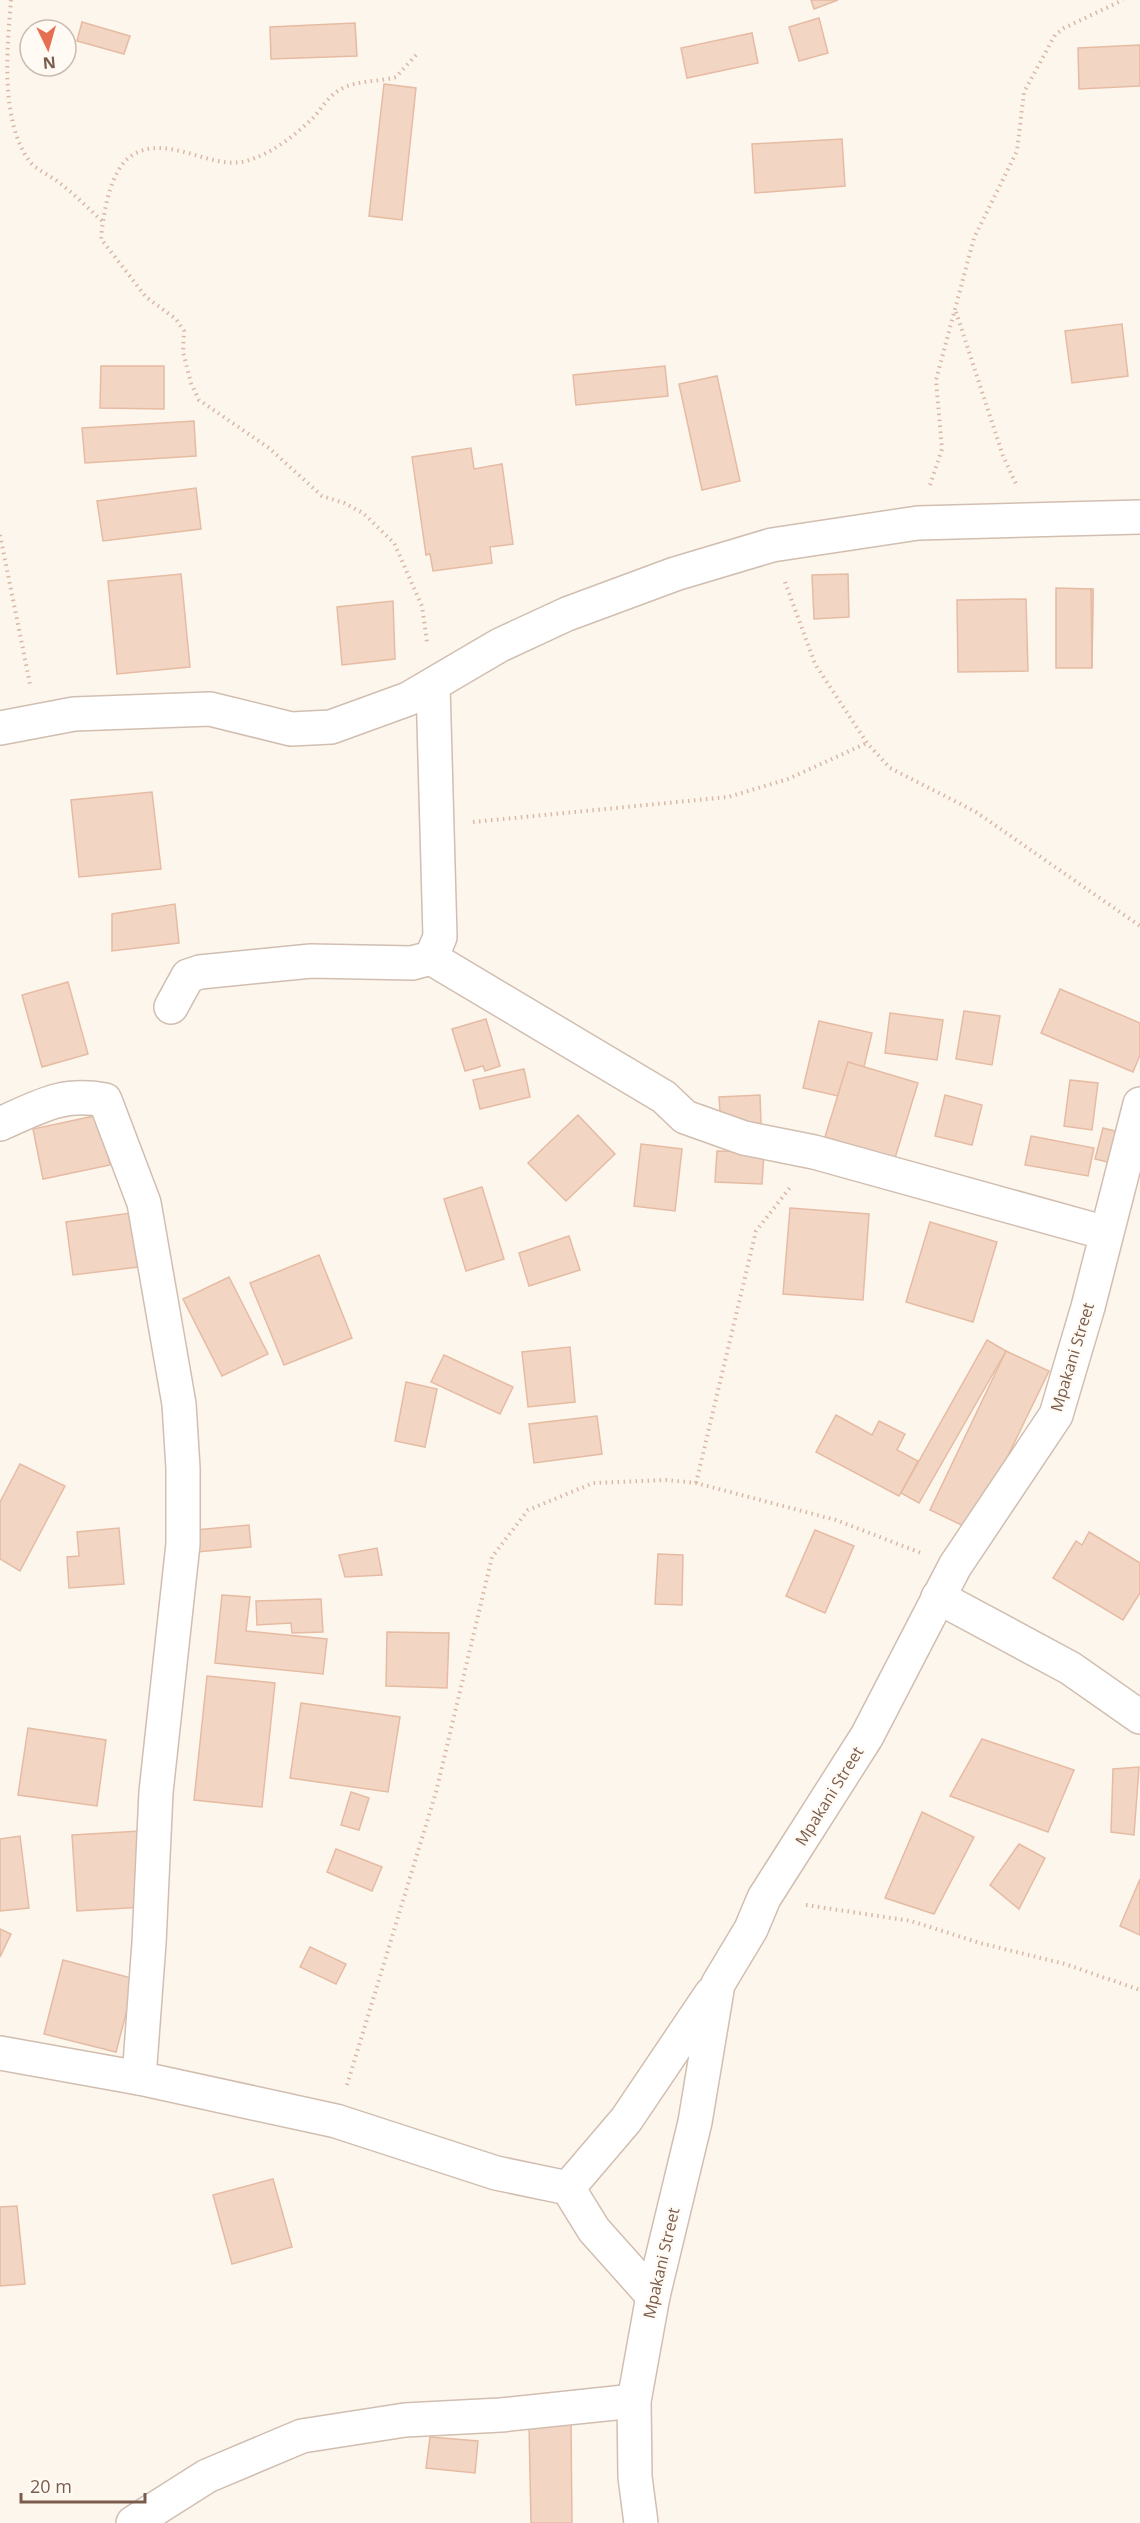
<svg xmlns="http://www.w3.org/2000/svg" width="1140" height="2523" font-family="'Open Sans',sans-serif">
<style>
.building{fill:#f3d5c3;stroke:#e6bba3;stroke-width:1.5}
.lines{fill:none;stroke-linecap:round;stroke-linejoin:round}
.minor-casing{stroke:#d1beb0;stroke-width:36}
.path{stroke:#d9b8a5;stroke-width:4;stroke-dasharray:1.5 4.5;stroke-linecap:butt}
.minor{stroke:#fff;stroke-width:33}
.labels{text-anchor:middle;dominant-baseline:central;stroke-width:4.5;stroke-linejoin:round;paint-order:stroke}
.street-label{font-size:16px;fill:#7a5c4d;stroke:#fffaf3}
</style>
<rect width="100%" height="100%" fill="#fdf6ec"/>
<g class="building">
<polygon points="811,0 838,0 814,9"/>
<polygon points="819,18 828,53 799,61 789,27"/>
<polygon points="82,22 130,36 124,54 77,41"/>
<polygon points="355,23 357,56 271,59 270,27"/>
<polygon points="752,33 758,63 687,78 681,48"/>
<polygon points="1140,45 1140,86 1079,89 1078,48"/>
<polygon points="384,84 416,88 402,220 369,216"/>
<polygon points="842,139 845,186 755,193 752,144"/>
<polygon points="1122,324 1128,376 1072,383 1065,331"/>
<polygon points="101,366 164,366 164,409 100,408"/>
<polygon points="665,366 668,396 576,405 573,375"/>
<polygon points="717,376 740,481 702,490 679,384"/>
<polygon points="194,421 196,456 85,463 82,428"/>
<polygon points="471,448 474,469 502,464 513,544 490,547 492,563 433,571 430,554 426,555 412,457"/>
<polygon points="196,488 201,529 103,541 97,501"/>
<polygon points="181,574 190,667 117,674 108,581"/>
<polygon points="848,574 849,617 814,619 812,575"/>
<polygon points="1056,588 1093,589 1092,668 1056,668"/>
<polygon points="1091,589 1093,590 1092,668"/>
<polygon points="1026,599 1028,671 958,672 957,600"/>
<polygon points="393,601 395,659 342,665 337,607"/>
<polygon points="152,792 161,869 79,877 71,800"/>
<polygon points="175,904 179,943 112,951 112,914"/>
<polygon points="68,982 88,1054 42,1067 22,995"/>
<polygon points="1060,989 1140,1023 1140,1055 1133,1072 1041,1033"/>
<polygon points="964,1011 1000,1016 992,1065 956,1059"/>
<polygon points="890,1013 943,1020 937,1060 885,1053"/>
<polygon points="486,1019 500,1066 485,1071 483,1066 465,1071 452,1029"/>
<polygon points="819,1021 872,1033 856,1100 803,1088"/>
<polygon points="848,1062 918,1083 895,1158 825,1137"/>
<polygon points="524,1069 530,1097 480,1109 473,1080"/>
<polygon points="1070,1080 1098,1083 1092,1130 1064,1126"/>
<polygon points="760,1095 761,1123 721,1125 719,1097"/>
<polygon points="945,1095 982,1105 972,1145 935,1136"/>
<polygon points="99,1115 110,1165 43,1179 33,1129"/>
<polygon points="578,1115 615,1154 566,1201 528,1163"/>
<polygon points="1103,1128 1127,1134 1120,1165 1095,1159"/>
<polygon points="1031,1136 1094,1148 1088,1176 1025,1165"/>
<polygon points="641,1144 682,1149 675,1211 634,1206"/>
<polygon points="717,1151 764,1152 762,1184 715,1182"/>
<polygon points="482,1187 504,1259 466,1271 444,1199"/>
<polygon points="790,1208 869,1214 863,1300 783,1294"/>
<polygon points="131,1213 138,1267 73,1275 66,1222"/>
<polygon points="930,1222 997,1242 973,1322 906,1302"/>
<polygon points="569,1236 580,1270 529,1286 519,1253"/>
<polygon points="319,1255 352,1338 284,1365 250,1283"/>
<polygon points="229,1277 268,1354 222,1376 183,1299"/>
<polygon points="987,1340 1006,1351 919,1503 901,1493"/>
<polygon points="570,1347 575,1402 528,1407 522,1352"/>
<polygon points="1006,1351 1049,1371 972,1530 930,1510"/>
<polygon points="444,1355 513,1387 500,1414 431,1382"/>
<polygon points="406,1382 437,1389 425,1447 395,1441"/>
<polygon points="836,1415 872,1435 879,1421 905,1434 897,1450 918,1461 899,1496 816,1452"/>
<polygon points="597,1416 602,1454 534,1463 529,1424"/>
<polygon points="20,1464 65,1486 20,1571 0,1559 0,1502"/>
<polygon points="249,1525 251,1547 197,1552 195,1530"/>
<polygon points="119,1528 124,1584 69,1588 67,1557 79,1556 77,1532"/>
<polygon points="815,1530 854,1546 825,1613 786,1596"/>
<polygon points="1089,1532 1140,1563 1140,1593 1123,1620 1053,1578 1076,1541 1082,1545"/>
<polygon points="377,1548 382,1575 345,1577 339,1555"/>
<polygon points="658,1554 683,1555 682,1605 655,1604"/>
<polygon points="222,1595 250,1597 246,1631 327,1639 323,1674 215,1663"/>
<polygon points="321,1599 323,1632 292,1633 291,1623 257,1625 256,1601"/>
<polygon points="387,1632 449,1633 447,1688 386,1686"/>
<polygon points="207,1676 275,1683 262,1807 194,1800"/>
<polygon points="301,1703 400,1717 388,1792 290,1778"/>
<polygon points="28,1728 106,1740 97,1806 18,1795"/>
<polygon points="982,1739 1074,1770 1048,1832 950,1796"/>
<polygon points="1139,1767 1134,1835 1111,1832 1113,1769"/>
<polygon points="351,1792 369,1798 359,1830 341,1825"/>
<polygon points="922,1812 974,1837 934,1914 885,1898"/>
<polygon points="140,1831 144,1907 77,1911 72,1835"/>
<polygon points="20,1836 29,1908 0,1911 0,1839"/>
<polygon points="1019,1844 1045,1858 1019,1909 990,1885"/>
<polygon points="336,1849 382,1867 372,1891 327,1872"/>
<polygon points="1140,1879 1140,1935 1120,1926"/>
<polygon points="0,1929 11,1934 0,1957"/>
<polygon points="310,1947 346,1964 336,1984 300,1967"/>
<polygon points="63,1960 135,1979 116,2052 44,2034"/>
<polygon points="273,2179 292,2247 232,2264 213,2195"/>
<polygon points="17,2206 25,2284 0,2286 0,2207"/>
<polygon points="571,2424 572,2523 531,2523 529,2425"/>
<polygon points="430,2437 478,2441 475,2473 426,2468"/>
</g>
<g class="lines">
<g class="minor-casing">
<g id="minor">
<polyline points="0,728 74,714 210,709 291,729 331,727 408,699 500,645 567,614 675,574 772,545 918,523 1140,517"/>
<polyline points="431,958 664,1097 685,1117 744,1138 814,1152 1106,1233"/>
<polyline points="171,1007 188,976 200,972 311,961 412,963 431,958 440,937 433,685"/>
<path d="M0,1124c39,-17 61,-32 105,-24l39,103 35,201 4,64v76l-27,248 -7,151 -10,135"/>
<polyline points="938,1597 1070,1668 1140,1717"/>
<polyline points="0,2053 139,2078 336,2121 496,2173 568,2188 594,2230 653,2296"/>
<polyline points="568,2188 626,2120 711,1994"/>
<polyline points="133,2523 207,2476 302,2436 405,2420 501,2415 634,2401"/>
<polyline points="641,2523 635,2477 634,2401 653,2296 695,2122 718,1984 751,1929 764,1898 867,1736 955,1566 1056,1415 1088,1307 1140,1104"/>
</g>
</g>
<g class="path">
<path d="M11,0c-4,49 -11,122 19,162 7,8 19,13 27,19 16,12 30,26 45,40"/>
<path d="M416,55l-20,22c-20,6 -43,2 -61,16 -8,6 -14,16 -21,24 -17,17 -44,38 -68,44 -35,10 -79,-29 -115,-5 -21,14 -28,59 -30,83l45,58 30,22 8,12 -1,21 8,31 8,17 70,48 53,48 22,7 19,10 31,30 28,63 5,36"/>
<polyline points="956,312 1003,456 1016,484"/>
<polyline points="930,485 942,449 936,380 974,238 1017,151 1024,92 1055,35 1064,28 1123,0"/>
<polyline points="0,535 30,684"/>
<polyline points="785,582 815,664 867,743 890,768 976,812 1140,926"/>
<polyline points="473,822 728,797 788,779 867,743"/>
<polyline points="696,1483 756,1231 792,1185"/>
<polyline points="806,1905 911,1921 980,1943 1065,1964 1140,1990"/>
<polyline points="347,2085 436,1792 492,1557 528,1510 593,1483 667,1480 696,1483 836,1520 921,1553"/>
</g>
<use href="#minor" class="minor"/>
</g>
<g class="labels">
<g class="street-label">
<text transform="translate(1072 1357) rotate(-73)">Mpakani Street</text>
<text transform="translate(829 1796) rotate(-58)">Mpakani Street</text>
<text transform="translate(661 2263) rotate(-77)">Mpakani Street</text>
</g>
</g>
<g transform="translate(48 48) rotate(175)"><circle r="28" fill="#fffaf3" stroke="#cabbb1" stroke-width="1.5"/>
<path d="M0-4.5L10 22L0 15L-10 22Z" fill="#e76f51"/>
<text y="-9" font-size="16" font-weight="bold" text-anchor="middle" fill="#7a5c4d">N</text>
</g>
<path d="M21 2493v9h124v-9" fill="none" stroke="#7a5c4d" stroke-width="3"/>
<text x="30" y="2493" font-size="18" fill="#7a5c4d" stroke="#fffaf3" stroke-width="4.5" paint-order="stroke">20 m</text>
</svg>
